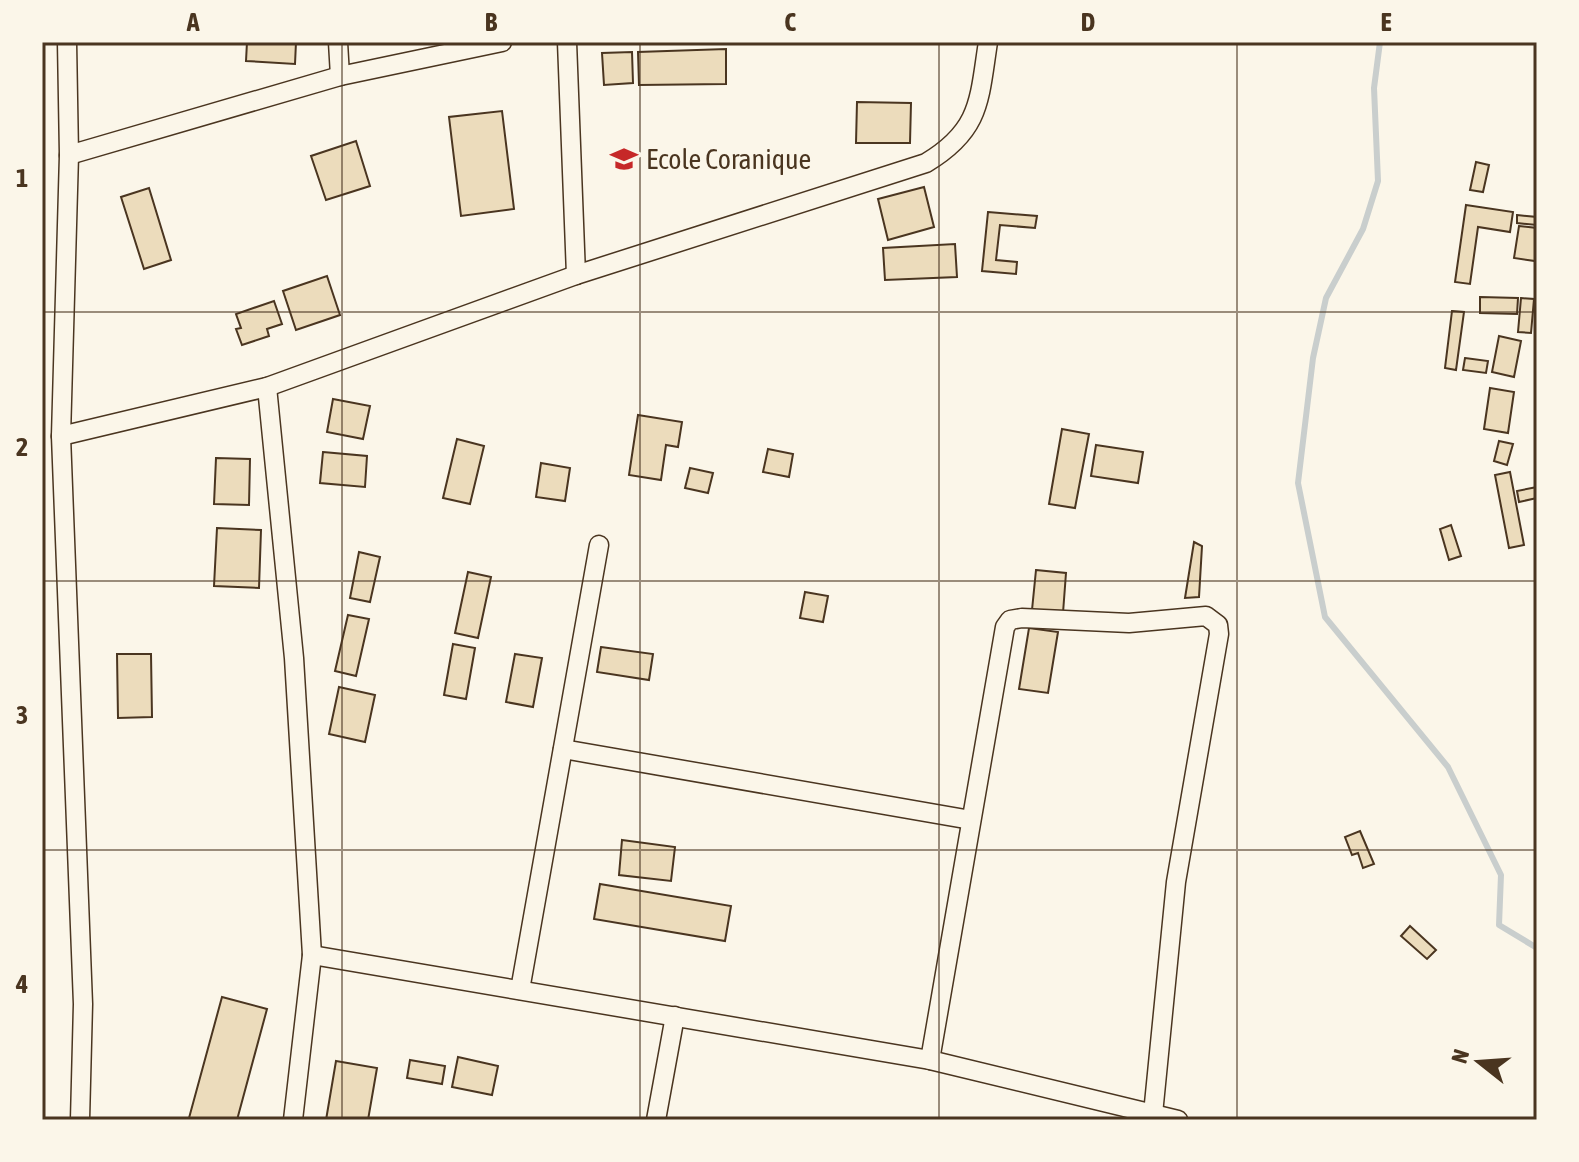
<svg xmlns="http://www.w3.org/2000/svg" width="1579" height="1162" font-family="'Asap Condensed',sans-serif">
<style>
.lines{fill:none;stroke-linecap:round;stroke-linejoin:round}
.stream{stroke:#c9cecd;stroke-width:6}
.building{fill:#ecdcbc;stroke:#4a3520;stroke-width:2}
.street-casing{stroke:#4a3520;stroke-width:21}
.street{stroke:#fbf6e9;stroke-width:18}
.grid{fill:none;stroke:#4a3520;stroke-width:2;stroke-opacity:0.55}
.labels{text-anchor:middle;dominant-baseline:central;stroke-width:6;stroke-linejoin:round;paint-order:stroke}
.poi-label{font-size:28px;fill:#4a3520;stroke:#fbf6e9;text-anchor:start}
.neatline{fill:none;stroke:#4a3520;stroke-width:3}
.grid-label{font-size:26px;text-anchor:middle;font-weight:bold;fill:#4a3520}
</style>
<rect width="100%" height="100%" fill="#fbf6e9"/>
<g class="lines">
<polyline class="stream" points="1380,42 1374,88 1378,181 1363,229 1326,298 1313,358 1298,483 1325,617 1448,767 1501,875 1499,925 1537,948"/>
</g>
<g class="building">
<polygon points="247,42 296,42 295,64 246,61"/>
<polygon points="726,49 726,84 639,85 638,52"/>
<polygon points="632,52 633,83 604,85 602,53"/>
<polygon points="857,102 911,103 910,143 856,143"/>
<polygon points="502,111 514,209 461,216 449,117"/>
<polygon points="356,141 370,186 326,200 311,156"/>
<polygon points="1476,162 1489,165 1483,192 1470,190"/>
<polygon points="924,187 934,227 888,240 878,199"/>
<polygon points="149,188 171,260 144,269 121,197"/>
<polygon points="1466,205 1513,212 1510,232 1478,227 1470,284 1455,282"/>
<polygon points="988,212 1037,216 1035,228 1000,225 996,260 1017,262 1016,274 982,271"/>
<polygon points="1517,215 1537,217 1537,225 1517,223"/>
<polygon points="1519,226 1537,228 1535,261 1514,258"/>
<polygon points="955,244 957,277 885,280 883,248"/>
<polygon points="327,276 340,315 296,330 283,291"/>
<polygon points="1480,297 1518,298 1517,314 1480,313"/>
<polygon points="1521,298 1534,299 1531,333 1518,332"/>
<polygon points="274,301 282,324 267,329 269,336 242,345 236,329 241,328 236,314"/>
<polygon points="1452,311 1464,312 1456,370 1445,368"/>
<polygon points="1499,336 1521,341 1514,377 1492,372"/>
<polygon points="1465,358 1488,361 1486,373 1463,370"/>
<polygon points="1490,388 1514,392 1508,433 1484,429"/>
<polygon points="333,399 370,406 363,439 327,432"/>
<polygon points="638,415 682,422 678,447 666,445 661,480 629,475"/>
<polygon points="1062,429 1089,434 1075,508 1049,504"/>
<polygon points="457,439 484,446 470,504 443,498"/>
<polygon points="1499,441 1513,444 1507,465 1494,461"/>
<polygon points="1096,445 1143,452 1138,483 1091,476"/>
<polygon points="768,449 793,454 789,477 763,472"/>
<polygon points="323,452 367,456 365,487 320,483"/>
<polygon points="216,458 250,459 249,505 214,504"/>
<polygon points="541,463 570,468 565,501 536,497"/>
<polygon points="690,468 713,473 708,493 685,488"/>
<polygon points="1510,472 1524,545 1509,548 1495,475"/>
<polygon points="1537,487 1537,498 1519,502 1517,491"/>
<polygon points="1451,525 1461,556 1449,560 1440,529"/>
<polygon points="217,528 261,530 259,588 214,586"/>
<polygon points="1194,542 1202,546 1199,597 1185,598"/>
<polygon points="359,552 380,557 370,602 350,598"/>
<polygon points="1036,570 1066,573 1063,613 1032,610"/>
<polygon points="468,572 491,577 478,638 455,633"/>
<polygon points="805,592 828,596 823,622 800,618"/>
<polygon points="348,615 369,619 356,676 335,671"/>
<polygon points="1029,628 1058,632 1048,693 1019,689"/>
<polygon points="453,644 475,648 466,699 444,695"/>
<polygon points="601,647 653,654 649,680 597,672"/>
<polygon points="117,654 151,654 152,717 118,718"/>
<polygon points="515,654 542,658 533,707 506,702"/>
<polygon points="339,687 375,695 365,742 329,734"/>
<polygon points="1360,831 1374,864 1363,868 1358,853 1352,855 1345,837"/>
<polygon points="622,840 675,847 671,881 619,875"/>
<polygon points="600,884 731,906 725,941 594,919"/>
<polygon points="1410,926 1436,950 1427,959 1401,936"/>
<polygon points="222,997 267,1009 237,1120 196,1120 189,1118"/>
<polygon points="458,1057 498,1066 492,1095 452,1087"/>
<polygon points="410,1060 445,1066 442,1084 407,1078"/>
<polygon points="336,1061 377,1068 368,1120 326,1120"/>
</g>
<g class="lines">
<g class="street-casing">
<g id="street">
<polyline points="67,42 69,155 61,436 83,1004 80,1120"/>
<polyline points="338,42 340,76"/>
<polyline points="567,42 576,275"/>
<polyline points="69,155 340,76 502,42"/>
<polyline points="267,387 294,658 312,955 293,1120"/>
<path d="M61,436l206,-49 309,-112 350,-112c55,-33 53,-63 62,-121"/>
<polyline points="563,749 971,820"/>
<polyline points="312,955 930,1060 1178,1120"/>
<polyline points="520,990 599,545"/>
<polyline points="930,1060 1005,627 1010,620 1022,618 1129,623 1206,616 1218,625 1219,634 1176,882 1153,1114"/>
<polyline points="656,1120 675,1016"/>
</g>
</g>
<use href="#street" class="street"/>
</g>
<path class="grid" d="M342,42v1078M640,42v1078M939,42v1078M1237,42v1078M42,312h1495M42,581h1495M42,850h1495"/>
<defs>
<g id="school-bare" transform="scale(2.16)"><path d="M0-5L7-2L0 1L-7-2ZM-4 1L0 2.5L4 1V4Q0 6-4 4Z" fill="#c62828" stroke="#fbf6e9" stroke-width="2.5" paint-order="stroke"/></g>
</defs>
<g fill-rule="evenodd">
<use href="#school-bare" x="624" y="159"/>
</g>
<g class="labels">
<g class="poi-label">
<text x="646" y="159">Ecole Coranique</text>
</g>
</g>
<rect width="1579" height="1162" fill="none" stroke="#fbf6e9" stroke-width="88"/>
<g transform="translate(1479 1062) rotate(287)" stroke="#fbf6e9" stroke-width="6" paint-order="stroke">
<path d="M0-6L14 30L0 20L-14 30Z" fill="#4a3520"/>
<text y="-12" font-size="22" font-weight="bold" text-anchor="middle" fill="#4a3520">N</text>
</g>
<rect x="44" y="44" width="1491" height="1074" class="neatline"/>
<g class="grid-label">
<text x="193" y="31">A</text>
<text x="491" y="31">B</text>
<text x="790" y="31">C</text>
<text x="1088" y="31">D</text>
<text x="1386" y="31">E</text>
<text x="22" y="187">1</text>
<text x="22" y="456">2</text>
<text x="22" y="724">3</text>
<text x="22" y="993">4</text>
</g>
</svg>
